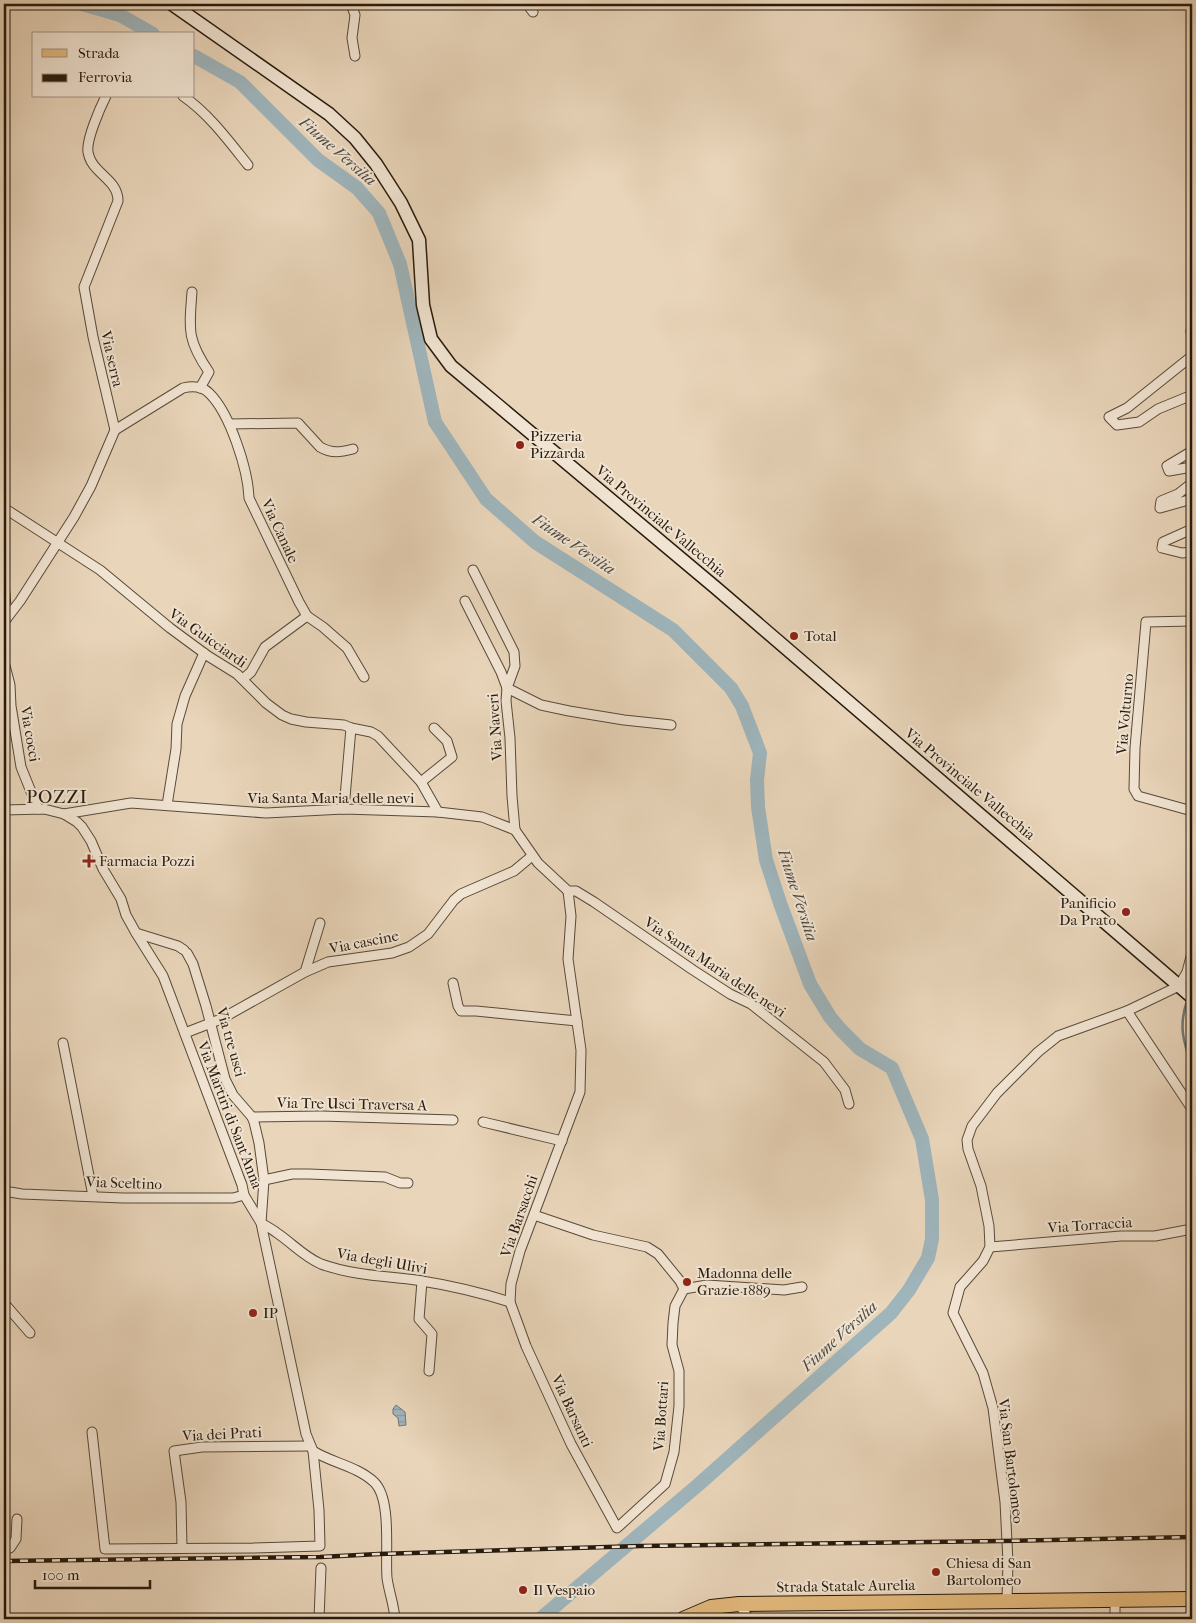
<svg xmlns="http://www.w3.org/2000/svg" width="1196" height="1623" font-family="'IM FELL French Canon',serif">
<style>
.water{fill:url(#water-rules);stroke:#6e7776}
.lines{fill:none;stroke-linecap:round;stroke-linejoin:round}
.stream{stroke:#6e7776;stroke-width:2.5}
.river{stroke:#9eb5bc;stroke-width:14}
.minor-casing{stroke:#584a38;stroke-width:11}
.secondary-casing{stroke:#271b0d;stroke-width:15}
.primary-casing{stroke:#271b0d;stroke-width:16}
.minor{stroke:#f1e4d2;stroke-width:9}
.secondary{stroke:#f1e4d2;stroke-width:12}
.primary{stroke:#e4ba7d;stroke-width:14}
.rail-casing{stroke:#271b0d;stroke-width:4.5}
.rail{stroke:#f1e4d2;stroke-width:2.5;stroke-dasharray:8;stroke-linecap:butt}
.poi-dot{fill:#8f2418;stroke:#f1e4d2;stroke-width:2}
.labels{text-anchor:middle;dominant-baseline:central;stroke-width:4;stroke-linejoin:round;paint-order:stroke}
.street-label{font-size:15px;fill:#271b0d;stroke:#f1e4d2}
.poi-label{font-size:15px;fill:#271b0d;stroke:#f1e4d2;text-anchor:start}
.water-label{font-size:16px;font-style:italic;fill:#4b4942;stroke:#f1e4d2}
.quarter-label{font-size:18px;letter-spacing:1px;fill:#271b0d;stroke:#f1e4d2}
</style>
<defs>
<pattern id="water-rules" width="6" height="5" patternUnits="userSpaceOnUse" patternTransform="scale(1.25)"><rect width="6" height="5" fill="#9eb5bc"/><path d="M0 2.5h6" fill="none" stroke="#889ba0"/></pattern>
</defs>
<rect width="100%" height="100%" fill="#e9d5ba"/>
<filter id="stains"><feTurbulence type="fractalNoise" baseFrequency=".004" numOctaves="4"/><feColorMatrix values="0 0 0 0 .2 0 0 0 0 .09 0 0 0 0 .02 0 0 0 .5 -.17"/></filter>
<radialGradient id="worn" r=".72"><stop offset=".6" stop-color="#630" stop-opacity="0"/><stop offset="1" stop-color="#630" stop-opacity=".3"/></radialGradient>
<polygon class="water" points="396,1405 405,1412 406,1425 399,1426 398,1418 393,1414 393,1409"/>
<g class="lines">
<path class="stream" d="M1187,1001c-9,26 -3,42 5,66"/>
<g class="river">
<polyline points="82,4 120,15 153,34"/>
<polyline points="194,56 240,82 318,160 357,188 379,213 400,264 435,422 486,499 535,542 673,630 731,688 742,706 760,753 757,780 758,807 766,860 780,903 810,984 830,1017 841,1030 860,1049 892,1068 922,1139 932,1200 932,1239 928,1258 909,1290 891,1313 698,1485 540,1619"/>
</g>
<g class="minor-casing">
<g id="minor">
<polyline points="351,4 355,15 352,38 355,56"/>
<polyline points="527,4 533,12"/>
<path d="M183,96c26,18 45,44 65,69"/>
<path d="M192,292c-3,38 -5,48 17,80l-9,16"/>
<polyline points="1192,330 1191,331 1192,338"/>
<polyline points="1192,356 1127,408 1109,417 1117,425 1139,422 1158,409 1192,395"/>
<path d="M230,424l68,-1 22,24c12,7 21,5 33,2"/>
<path d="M115,430l68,-42c9,-2 19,-2 26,5 21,20 39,77 40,105l50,104 8,14 16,11 24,21 17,29"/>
<polyline points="1192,451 1167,466 1169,471 1192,467"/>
<polyline points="1192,483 1178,494 1161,501 1160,508 1192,499"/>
<polyline points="4,508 100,570 170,628 208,656 237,674 266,703 282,715 291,719 306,722 344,725 351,728 371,732 378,736 421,782 438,812"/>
<polyline points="1192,529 1163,542 1162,548 1182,553 1192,552"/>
<polyline points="473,570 514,652 515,666 507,688 541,705 569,711 624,720 671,725"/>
<polyline points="4,583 7,618 5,620"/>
<polyline points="465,601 501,672 507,688 506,701 510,738 512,796 515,830"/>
<path d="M7,618l13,-17 54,-84 17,-31 24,-56 -22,-93 -9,-50 34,-86c0,-15 -11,-21 -21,-32 -4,-4 -8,-11 -9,-17 -2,-12 12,-44 18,-56"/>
<polyline points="1192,621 1146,622 1135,748 1134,789 1138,796 1192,811"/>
<polyline points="4,662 10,685 11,706 21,767 38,809"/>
<polyline points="243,679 251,672 265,647 307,616"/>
<polyline points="421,782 452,757 447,741 434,728"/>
<polyline points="167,805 176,749 177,724 185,696 204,653"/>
<polyline points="344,809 351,728"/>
<polyline points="4,810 44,809 64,814 77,822 82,827 91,841 103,869 121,899 126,915 136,933 163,976 242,1185 244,1195 261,1223 306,1434 313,1451 319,1510 320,1546 253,1548 105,1549 92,1432"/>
<polyline points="64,814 131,803 266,813 344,809 438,812 482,817 515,830 538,863 568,891 576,891 594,902 693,970 730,994 751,1004 824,1062 845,1090 849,1104"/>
<polyline points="136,933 178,946 184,950"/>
<path d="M187,953l6,11 13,42 19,73 8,16 19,22 2,5 5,21 5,37 -3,43c5,3 11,6 16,10 15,10 27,24 44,31 30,11 63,12 95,16 32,5 63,12 94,22"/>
<polyline points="305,972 320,923"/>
<polyline points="453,983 458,1006 461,1011 476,1011 577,1021"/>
<polyline points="1127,1011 1192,1109"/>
<polyline points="185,1033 221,1019 305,972 328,962 392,953 409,947 428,934 454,900 461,894 514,871 532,856"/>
<polyline points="63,1043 93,1196"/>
<polyline points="252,1117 321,1116 453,1120"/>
<polyline points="483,1122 562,1141"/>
<polyline points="264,1180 292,1174 309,1174 385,1177 400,1183 408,1183"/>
<polyline points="4,1191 22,1194 123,1198 233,1198 244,1195"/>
<polyline points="534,1215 593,1235 647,1247 658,1254 680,1281 684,1289 675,1306 673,1323 672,1345 679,1371 679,1406 674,1452 665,1484 617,1528 571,1444 526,1346 510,1302 511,1284 520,1251 580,1092 581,1050 568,959 571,916 568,891"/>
<polyline points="990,1247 1121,1236 1155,1236 1192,1229"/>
<polyline points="422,1281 419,1319 432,1334 429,1371"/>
<polyline points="684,1289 707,1285 784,1290 802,1287"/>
<polyline points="4,1303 30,1333"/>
<path d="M313,1451c19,12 44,15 61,31 18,17 11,71 13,96 2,14 7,27 8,41"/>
<polyline points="182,1548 181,1502 174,1451 202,1447 310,1446"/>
<polyline points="4,1549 10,1548 16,1539 17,1519"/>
<polyline points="1115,1599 1115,1619"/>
<polyline points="1007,1600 1008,1562 1005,1502 993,1408 983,1373 953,1313 960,1287 983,1261 990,1247 989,1226 981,1186 968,1149 967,1140 972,1126 997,1093 1038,1052 1058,1036 1127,1011 1179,986 1187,972 1192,953"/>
<polyline points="739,1604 749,1619"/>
<polyline points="319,1619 321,1568"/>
</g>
</g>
<g class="secondary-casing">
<polyline id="secondary" points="172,4 329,114 355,138 376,164 401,203 419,240 423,305 431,339 451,366 716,588 1192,997"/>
</g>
<g class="primary-casing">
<polyline id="primary" points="683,1619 711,1607 739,1604 1192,1599"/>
</g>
<use href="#minor" class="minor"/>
<use href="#secondary" class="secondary"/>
<use href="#primary" class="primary"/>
<g class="rail-casing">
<polyline id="rail" points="4,1561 320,1557 379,1554 641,1546 1002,1541 1192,1537"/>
</g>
<use href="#rail" class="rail"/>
</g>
<g class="poi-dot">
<circle cx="520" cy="445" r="5"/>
<circle cx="794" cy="636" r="5"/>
<path d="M86.5 853.5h5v5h5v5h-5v5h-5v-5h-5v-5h5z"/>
<circle cx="1126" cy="912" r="5"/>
<circle cx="687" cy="1282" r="5"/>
<circle cx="253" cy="1313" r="5"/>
<circle cx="936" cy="1572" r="5"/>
<circle cx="523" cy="1590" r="5"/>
</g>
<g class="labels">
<g class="street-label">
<text transform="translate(112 359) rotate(77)">Via serra</text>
<text transform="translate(661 521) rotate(40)">Via Provinciale Vallecchia</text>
<text transform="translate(280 531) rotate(65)">Via Canale</text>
<text transform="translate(208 638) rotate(35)">Via Guicciardi</text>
<text transform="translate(1125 714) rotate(-85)">Via Volturno</text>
<text transform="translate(495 727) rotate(-94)">Via Naveri</text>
<text transform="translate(30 734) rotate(80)">Via cocci</text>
<text transform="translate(970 784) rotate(40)">Via Provinciale Vallecchia</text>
<text x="331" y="798">Via Santa Maria delle nevi</text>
<text transform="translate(364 942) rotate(-11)">Via cascine</text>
<text transform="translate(715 967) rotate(34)">Via Santa Maria delle nevi</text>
<text transform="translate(231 1042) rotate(74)">Via tre usci</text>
<text transform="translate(352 1104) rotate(1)">Via Tre Usci Traversa A</text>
<text transform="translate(230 1115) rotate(69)">Via Martiri di Sant'Anna</text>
<text transform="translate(124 1183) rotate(2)">Via Sceltino</text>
<text transform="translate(519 1216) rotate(-71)">Via Barsacchi</text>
<text transform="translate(1090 1225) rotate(-4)">Via Torraccia</text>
<text transform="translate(382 1261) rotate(10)">Via degli Ulivi</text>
<text transform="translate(572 1411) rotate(65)">Via Barsanti</text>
<text transform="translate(661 1416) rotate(-86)">Via Bottari</text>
<text transform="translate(222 1434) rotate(-3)">Via dei Prati</text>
<text transform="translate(1011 1461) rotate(83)">Via San Bartolomeo</text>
<text transform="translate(846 1586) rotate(-1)">Strada Statale Aurelia</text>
</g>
<g class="poi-label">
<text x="530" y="436">Pizzeria<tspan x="530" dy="17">Pizzarda</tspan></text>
<text x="804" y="636">Total</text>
<text x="99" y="861">Farmacia Pozzi</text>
<text x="1116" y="903" text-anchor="end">Panificio<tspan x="1116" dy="17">Da Prato</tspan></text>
<text x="697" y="1273">Madonna delle<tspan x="697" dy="17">Grazie 1889</tspan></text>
<text x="263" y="1313">IP</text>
<text x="946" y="1563">Chiesa di San<tspan x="946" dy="17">Bartolomeo</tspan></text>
<text x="533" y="1590">Il Vespaio</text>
</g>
<g class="water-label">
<text transform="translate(338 151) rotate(41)">Fiume Versilia</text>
<text transform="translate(574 544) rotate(34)">Fiume Versilia</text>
<text transform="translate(798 895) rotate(72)">Fiume Versilia</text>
<text transform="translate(839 1336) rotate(-42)">Fiume Versilia</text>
</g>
<g class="quarter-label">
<text x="57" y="797">POZZI</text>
</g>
</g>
<rect width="1196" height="1623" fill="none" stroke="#e9d5ba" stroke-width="20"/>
<rect x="5" y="5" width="1186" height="1613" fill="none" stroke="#271b0d" stroke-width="2.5"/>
<rect x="10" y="10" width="1176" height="1603" fill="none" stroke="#271b0d"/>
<rect x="32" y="32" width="162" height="65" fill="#f1e4d2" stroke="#a09483"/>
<rect x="42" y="49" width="25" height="8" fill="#e4ba7d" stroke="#a09483"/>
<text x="78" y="58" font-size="15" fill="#271b0d">Strada</text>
<rect x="42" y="74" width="25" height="8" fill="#271b0d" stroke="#a09483"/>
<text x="78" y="82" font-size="15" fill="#271b0d">Ferrovia</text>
<path d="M35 1580v8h115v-8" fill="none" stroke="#271b0d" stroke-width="2.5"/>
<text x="42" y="1580" font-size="15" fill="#271b0d" stroke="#f1e4d2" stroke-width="4" paint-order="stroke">100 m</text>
<rect width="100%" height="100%" filter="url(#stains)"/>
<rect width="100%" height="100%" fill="url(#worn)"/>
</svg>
